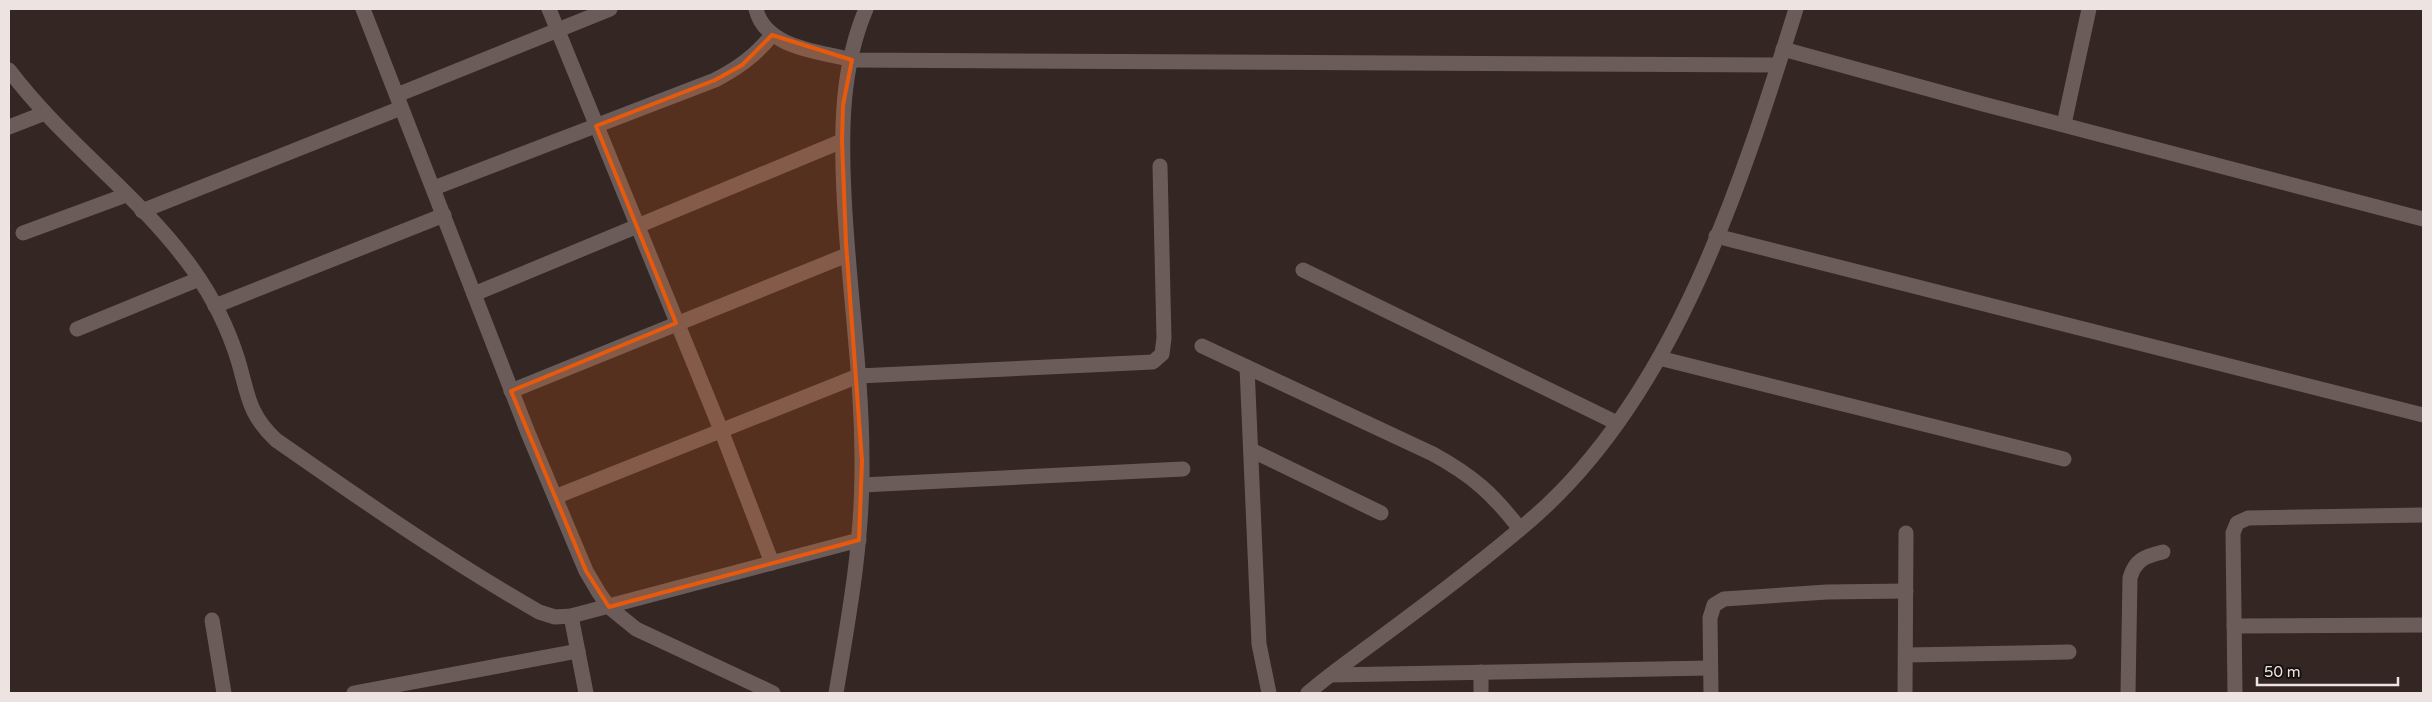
<svg xmlns="http://www.w3.org/2000/svg" width="2432" height="702" font-family="'Varela Round',sans-serif">
<style>
.lines{fill:none;stroke-linecap:round;stroke-linejoin:round}
.minor{stroke:#6c5c59;stroke-width:15}
.marked{fill:#e8590c;fill-opacity:0.2;stroke:#e8590c;stroke-width:4;stroke-linejoin:round}
</style>
<rect width="100%" height="100%" fill="#332623"/>
<g class="lines">
<g class="minor">
<polyline points="363,9 528,433 586,571 599,593 609,607 636,629 773,693"/>
<polyline points="549,9 721,430 772,563"/>
<path d="M756,9c9,39 62,42 96,51l926,5"/>
<polyline points="1783,49 1983,104 2423,219"/>
<path d="M9,70c55,73 133,127 185,201 19,27 34,57 44,89 10,34 10,54 38,80 86,60 172,120 263,172l16,5 16,-1 288,-76"/>
<polyline points="397,95 610,9"/>
<polyline points="2064,124 2089,9"/>
<polyline points="9,127 45,113"/>
<path d="M434,188l281,-108c23,-12 40,-24 57,-45"/>
<polyline points="142,211 401,108"/>
<polyline points="23,233 126,195"/>
<polyline points="1716,236 2423,415"/>
<polyline points="1303,270 1617,423"/>
<polyline points="474,294 842,141"/>
<polyline points="215,306 444,215"/>
<polyline points="77,329 199,279"/>
<path d="M1202,346l231,108c40,22 59,39 87,75"/>
<polyline points="1659,358 2064,459"/>
<polyline points="1247,367 1259,644 1269,693"/>
<polyline points="511,391 847,255"/>
<polyline points="1251,450 1381,513"/>
<polyline points="862,485 1183,469"/>
<polyline points="555,497 858,376 1153,362 1162,354 1164,338 1160,166"/>
<polyline points="571,616 586,693"/>
<polyline points="212,620 224,693"/>
<polyline points="2234,626 2423,625"/>
<polyline points="1906,655 2069,652"/>
<polyline points="1481,672 1481,693"/>
<polyline points="1331,675 1710,668"/>
<polyline points="354,693 578,651"/>
<path d="M836,693c13,-77 27,-153 26,-232 0,-89 -14,-178 -18,-267 -3,-63 -3,-126 22,-185"/>
<path d="M1308,693c23,-20 48,-37 72,-55 53,-39 105,-78 154,-121 141,-123 208,-335 262,-508"/>
<polyline points="1711,693 1710,618 1714,605 1724,599 1827,592 1906,591"/>
<polyline points="1905,693 1906,533"/>
<path d="M2128,693l2,-115c5,-18 15,-22 33,-26"/>
<polyline points="2235,693 2233,533 2237,523 2248,518 2423,515"/>
</g>
</g>
<path class="marked" d="M772,35l80,25 -9,45 -1,36 4,102 16,218 -3,79 -250,67 -23,-36 -75,-180 165,-68 -80,-197 119,-46 27,-15z"/>
<rect width="2432" height="702" fill="none" stroke="#ede4e2" stroke-width="20"/>
<path d="M2257 677v8h141v-8" fill="none" stroke="#ede4e2" stroke-width="2.5"/>
<text x="2264" y="677" font-size="15" fill="#ede4e2" stroke="#171110" stroke-width="4" paint-order="stroke">50 m</text>
</svg>
